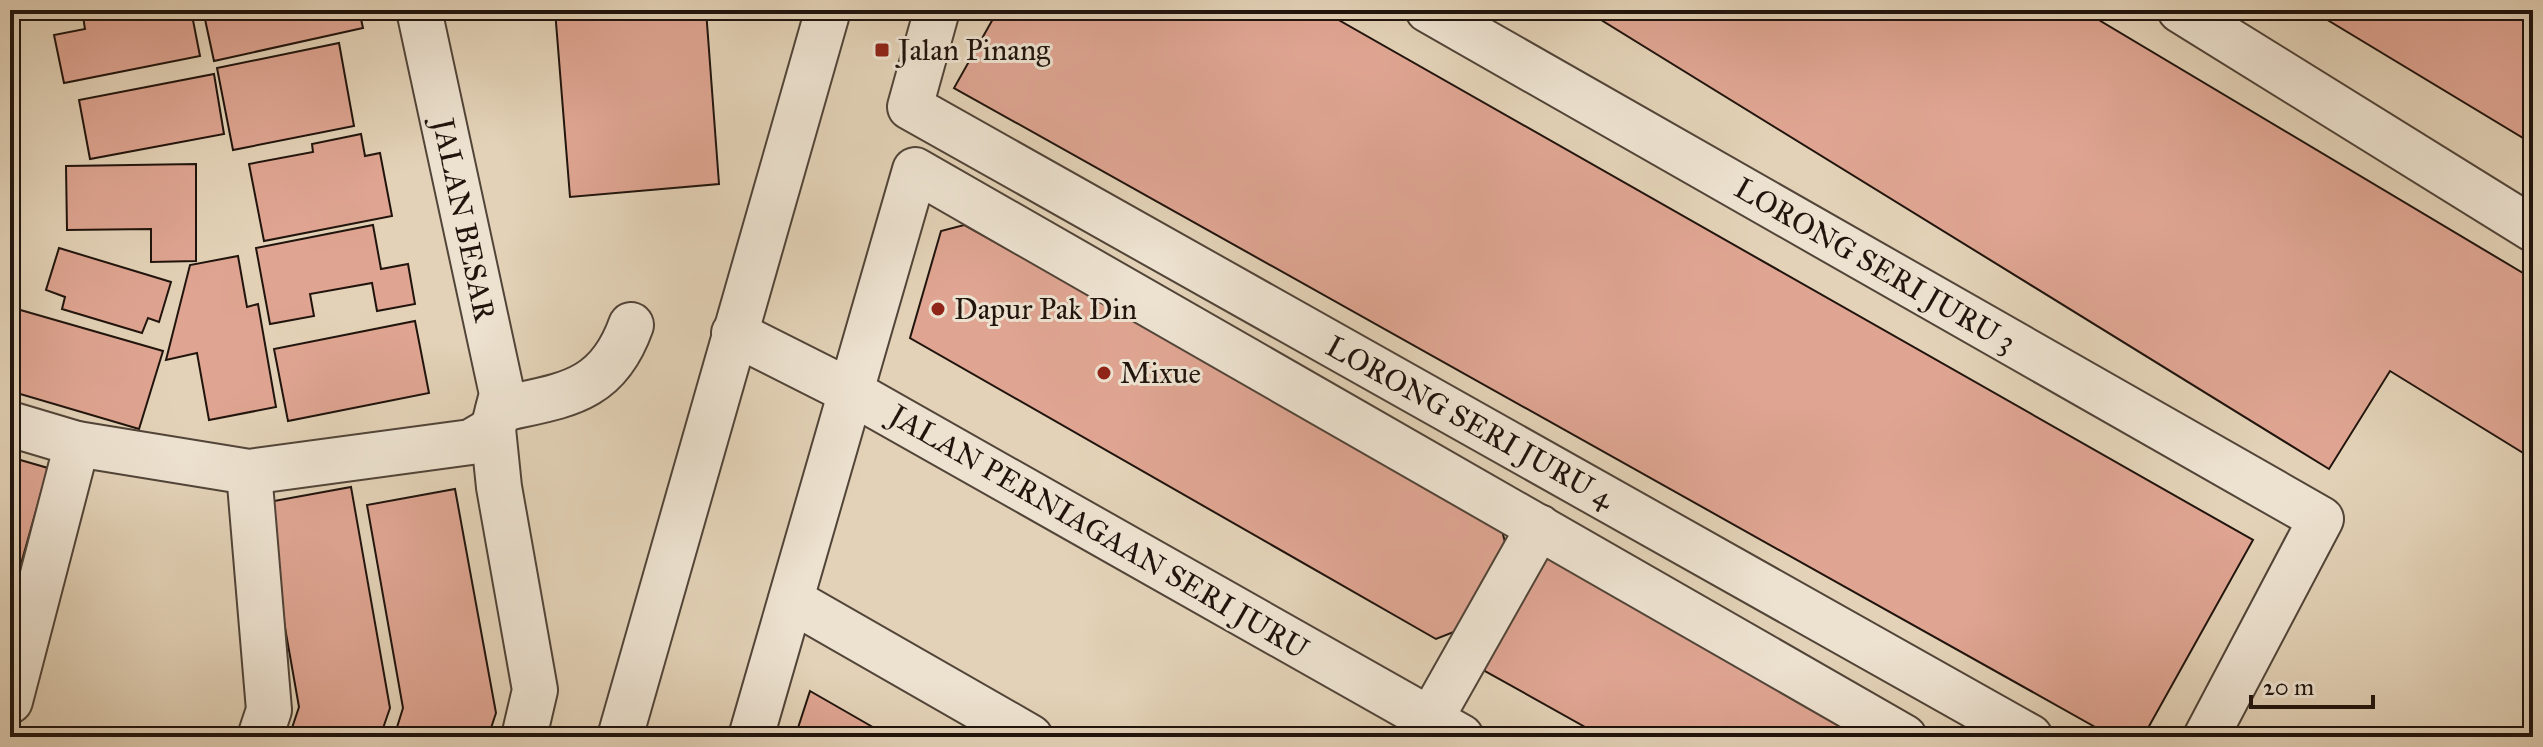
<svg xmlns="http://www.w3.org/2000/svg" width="2543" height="747" font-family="'IM FELL Great Primer',serif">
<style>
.building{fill:#dfa592;stroke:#20140d;stroke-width:2}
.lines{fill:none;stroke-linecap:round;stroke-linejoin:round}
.minor-casing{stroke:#514438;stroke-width:48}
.minor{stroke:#ede2d0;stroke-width:44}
.poi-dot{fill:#8f2418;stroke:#ede2d0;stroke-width:3}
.labels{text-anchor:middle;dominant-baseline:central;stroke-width:6;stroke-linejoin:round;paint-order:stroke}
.poi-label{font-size:30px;fill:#20140d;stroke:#ede2d0;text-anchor:start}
.street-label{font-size:30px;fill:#20140d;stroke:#ede2d0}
</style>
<rect width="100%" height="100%" fill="#e3d2b7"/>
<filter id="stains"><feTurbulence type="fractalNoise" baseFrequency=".0025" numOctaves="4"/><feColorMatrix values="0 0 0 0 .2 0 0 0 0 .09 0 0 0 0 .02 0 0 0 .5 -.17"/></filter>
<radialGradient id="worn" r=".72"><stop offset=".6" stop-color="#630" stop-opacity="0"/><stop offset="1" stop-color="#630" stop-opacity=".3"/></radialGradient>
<g class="building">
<polygon points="82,10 191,10 200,56 64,83 54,35 85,29"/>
<polygon points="203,10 359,10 363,28 214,61"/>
<polygon points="555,10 706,10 719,184 570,197"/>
<polygon points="998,10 1321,10 2253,540 2143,737 2113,737 954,88"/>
<polygon points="1585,10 2082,10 2533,279 2533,459 2390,371 2329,469"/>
<polygon points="2311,10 2533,10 2533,144"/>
<polygon points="339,43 354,126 233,150 217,68"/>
<polygon points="214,74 224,134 90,159 79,100"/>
<polygon points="361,134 365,156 380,153 392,216 264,241 249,164 313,152 312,144"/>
<polygon points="196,164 196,261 151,262 151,229 67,230 66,166"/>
<polygon points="373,225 381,269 408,264 415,304 377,311 372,283 310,294 314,316 270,324 256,248"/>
<polygon points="964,225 1500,523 1506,546 1464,628 1436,639 910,338 941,231"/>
<polygon points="59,248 171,282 159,322 148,318 142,333 62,309 65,297 46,290"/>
<polygon points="238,256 247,307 258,304 276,407 209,420 197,353 166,360 190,265"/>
<polygon points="10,307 163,351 139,429 10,391"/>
<polygon points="415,321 429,393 288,421 274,349"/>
<polygon points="10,457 48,468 10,603"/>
<polygon points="351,487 390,708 380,737 289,737 299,707 263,503"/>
<polygon points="455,489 496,713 488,737 394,737 403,708 367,505"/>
<polygon points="1552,557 1871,737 1603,737 1485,671 1482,649 1533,560"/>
<polygon points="810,691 890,737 795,737"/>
</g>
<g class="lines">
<g class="minor-casing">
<g id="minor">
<polyline points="419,10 502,394 493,429 499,487 535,690 524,737"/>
<polyline points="937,10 910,107 2030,737"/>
<polyline points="1428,10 2321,519 2206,737"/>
<polyline points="2180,10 2533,229"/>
<polyline points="734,333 851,392 1461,737"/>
<path d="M498,410c64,-15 108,-15 133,-85"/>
<polyline points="10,424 77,444 249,472 471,442 493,429"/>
<polyline points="249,472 269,710 260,737"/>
<polyline points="791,600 1030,737"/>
<polyline points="10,701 77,444"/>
<polyline points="1430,720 1539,527"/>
<polyline points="620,737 828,10"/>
<polyline points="751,737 915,170 1904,737"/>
</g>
</g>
<use href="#minor" class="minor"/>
</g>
<g class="poi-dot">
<rect x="874" y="42" width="16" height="16" rx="4"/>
<circle cx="938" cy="309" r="8"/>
<circle cx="1104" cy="373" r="8"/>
</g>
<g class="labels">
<g class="poi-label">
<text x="898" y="50">Jalan Pinang</text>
<text x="954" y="309">Dapur Pak Din</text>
<text x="1120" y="373">Mixue</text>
</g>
<g class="street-label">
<text transform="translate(464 220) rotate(78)">JALAN BESAR</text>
<text transform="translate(1875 265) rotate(30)">LORONG SERI JURU 3</text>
<text transform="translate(1470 422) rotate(29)">LORONG SERI JURU 4</text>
<text transform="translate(1099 532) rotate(30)">JALAN PERNIAGAAN SERI JURU</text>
</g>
</g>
<rect width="2543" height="747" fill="none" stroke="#e3d2b7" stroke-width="40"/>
<rect x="12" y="12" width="2519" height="723" fill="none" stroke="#20140d" stroke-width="4"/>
<rect x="20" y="20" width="2503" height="707" fill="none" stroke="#20140d" stroke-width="2"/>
<path d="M2251 695v12h122v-12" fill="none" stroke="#20140d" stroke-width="4"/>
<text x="2263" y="695" font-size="24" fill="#20140d" stroke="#ede2d0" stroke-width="6" paint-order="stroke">20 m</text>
<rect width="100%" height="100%" filter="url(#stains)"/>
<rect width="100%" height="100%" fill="url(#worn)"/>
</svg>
